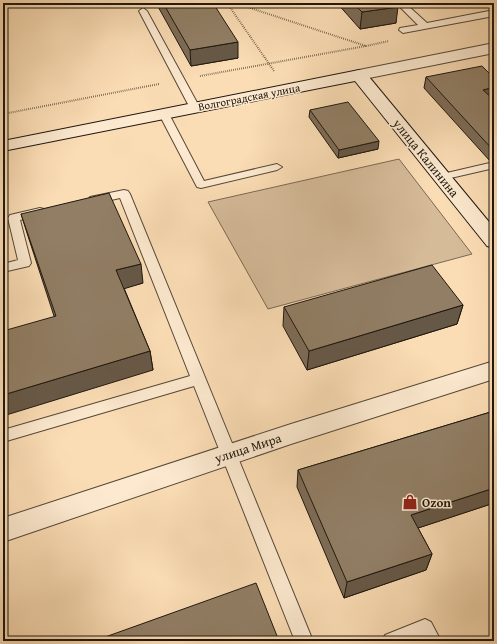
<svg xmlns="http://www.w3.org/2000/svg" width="497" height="644" font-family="'Gentium Book Plus',serif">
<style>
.green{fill:#d6bb99;stroke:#7a6954}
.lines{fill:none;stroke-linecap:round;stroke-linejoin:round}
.lane-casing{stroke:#564838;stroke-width:2}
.street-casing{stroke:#564838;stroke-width:2}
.secondary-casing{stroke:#1f170e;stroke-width:2}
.path{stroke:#1f170e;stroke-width:2;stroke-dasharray:0.5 1.5;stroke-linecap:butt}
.lane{fill:#fce9cf;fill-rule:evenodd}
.street{fill:#fce9cf;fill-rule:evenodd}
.secondary{fill:#fce9cf;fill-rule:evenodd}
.wall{fill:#7d6c57;stroke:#1f170e}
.shaded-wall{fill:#665847;stroke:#1f170e}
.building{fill:#917e65;stroke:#1f170e}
.labels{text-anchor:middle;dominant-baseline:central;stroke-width:3;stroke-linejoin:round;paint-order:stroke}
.far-street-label{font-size:11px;fill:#1f170e;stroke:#fce9cf}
.street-label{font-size:13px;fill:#1f170e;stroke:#fce9cf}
.poi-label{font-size:13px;font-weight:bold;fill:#1f170e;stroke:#fce9cf;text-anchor:start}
</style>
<rect width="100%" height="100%" fill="#fbddb5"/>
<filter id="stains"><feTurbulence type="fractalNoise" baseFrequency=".005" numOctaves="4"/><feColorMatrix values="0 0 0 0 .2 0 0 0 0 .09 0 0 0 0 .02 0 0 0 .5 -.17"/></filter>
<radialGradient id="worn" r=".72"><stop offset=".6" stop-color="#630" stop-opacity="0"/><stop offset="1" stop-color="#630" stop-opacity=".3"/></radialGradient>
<polygon class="green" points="399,159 472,254 268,309 208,202"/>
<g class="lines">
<g class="lane-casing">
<g id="lane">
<polygon points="396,3 405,3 427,23 494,10 494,16 403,33 399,30 400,28 418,25"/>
<polygon points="143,8 147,11 200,108 199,110 191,110 190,108 139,11"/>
<polygon points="164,111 169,114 204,181 277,164 282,167 277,170 201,188 197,187 159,114"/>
<polygon points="494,162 494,168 442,180 437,177 438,175"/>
<polygon points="124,190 128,191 130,194 313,641 295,641 194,386 3,442 3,430 190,376 120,198 94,204 90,203 88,200 90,197"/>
<polygon points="40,208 44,209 46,212 44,215 20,220 31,263 29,266 3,272 3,264 18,260 8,218 10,215"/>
<polygon points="425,619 431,622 441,641 423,641 421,638 414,641 382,641 385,635"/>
</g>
</g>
<g class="street-casing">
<g id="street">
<polygon points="494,43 494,53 359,80 353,78 351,75 353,72 359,70"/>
<polygon points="494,361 494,379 291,444 3,542 3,518 291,424"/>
</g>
</g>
<g class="secondary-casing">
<polygon id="secondary" points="359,70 365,72 494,228 494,248 487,246 355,81 3,151 3,141"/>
</g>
<g class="path">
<polyline points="227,3 274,71"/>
<polyline points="366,46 389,41"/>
<polyline points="200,76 366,46 235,3"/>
<polyline points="3,114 159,84"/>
</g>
<use href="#lane" class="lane"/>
<use href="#street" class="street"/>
<use href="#secondary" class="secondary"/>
</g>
<g class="wall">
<polygon points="156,3 213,3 238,58 191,66"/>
<polygon points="337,3 394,3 396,23 360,29"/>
<polygon points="426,77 492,98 494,100 494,161 490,161 424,88"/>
<polygon points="310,110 378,149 338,158 309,117"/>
<polygon points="21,214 143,283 124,288 150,351 153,370 54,316 27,233"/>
<polygon points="463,305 457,324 307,370 283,326 284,307"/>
<polygon points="494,411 494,503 418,528 432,554 426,570 344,598 297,487 298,470"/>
</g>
<g class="shaded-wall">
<polygon points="398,7 396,23 360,29 362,12"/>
<polygon points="238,42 238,58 191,66 190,50"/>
<polygon points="494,87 494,98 480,101 483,90"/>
<polygon points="379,141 378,149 338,158 339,150"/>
<polygon points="141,264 143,283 120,290 116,270"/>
<polygon points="463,305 457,324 307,370 309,351"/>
<polygon points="150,351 153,370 3,416 3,395"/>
<polygon points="494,488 494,503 406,532 411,515"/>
<polygon points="432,554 426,570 344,598 347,582"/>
</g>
<g class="building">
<polygon points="163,3 213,3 238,42 190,50"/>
<polygon points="353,3 394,3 398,7 362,12"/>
<polygon points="482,66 494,78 494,87 483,90 494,100 494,150 493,150 426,77"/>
<polygon points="348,102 379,141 339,150 310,110"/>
<polygon points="109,193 141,264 116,270 150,351 3,395 3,331 56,316 21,214"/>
<polygon points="432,265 463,305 309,351 284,307"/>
<polygon points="494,411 494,488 411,515 432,554 347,582 298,470"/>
<polygon points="256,583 279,641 94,641"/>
</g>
<defs>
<g id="shop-bare" transform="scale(1.2)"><path d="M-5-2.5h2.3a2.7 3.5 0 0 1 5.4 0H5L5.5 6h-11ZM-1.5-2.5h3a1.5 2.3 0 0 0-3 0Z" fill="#8f2418" stroke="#fce9cf" stroke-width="2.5" paint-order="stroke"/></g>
</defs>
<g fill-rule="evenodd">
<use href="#shop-bare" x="410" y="502"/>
</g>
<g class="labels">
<g class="far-street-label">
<text transform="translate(249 97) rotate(-11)">Волгоградская улица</text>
</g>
<g class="street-label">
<text transform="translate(426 158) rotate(51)">улица Калинина</text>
<text transform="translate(248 448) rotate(-18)">улица Мира</text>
</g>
<g class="poi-label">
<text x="422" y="502">Ozon</text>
</g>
</g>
<rect width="497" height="644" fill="none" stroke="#fbddb5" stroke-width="16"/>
<rect x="4" y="4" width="489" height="636" fill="none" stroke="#1f170e" stroke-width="2"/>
<rect x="8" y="8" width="481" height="628" fill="none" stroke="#1f170e"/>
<rect width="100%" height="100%" filter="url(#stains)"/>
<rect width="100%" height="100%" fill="url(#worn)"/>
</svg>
